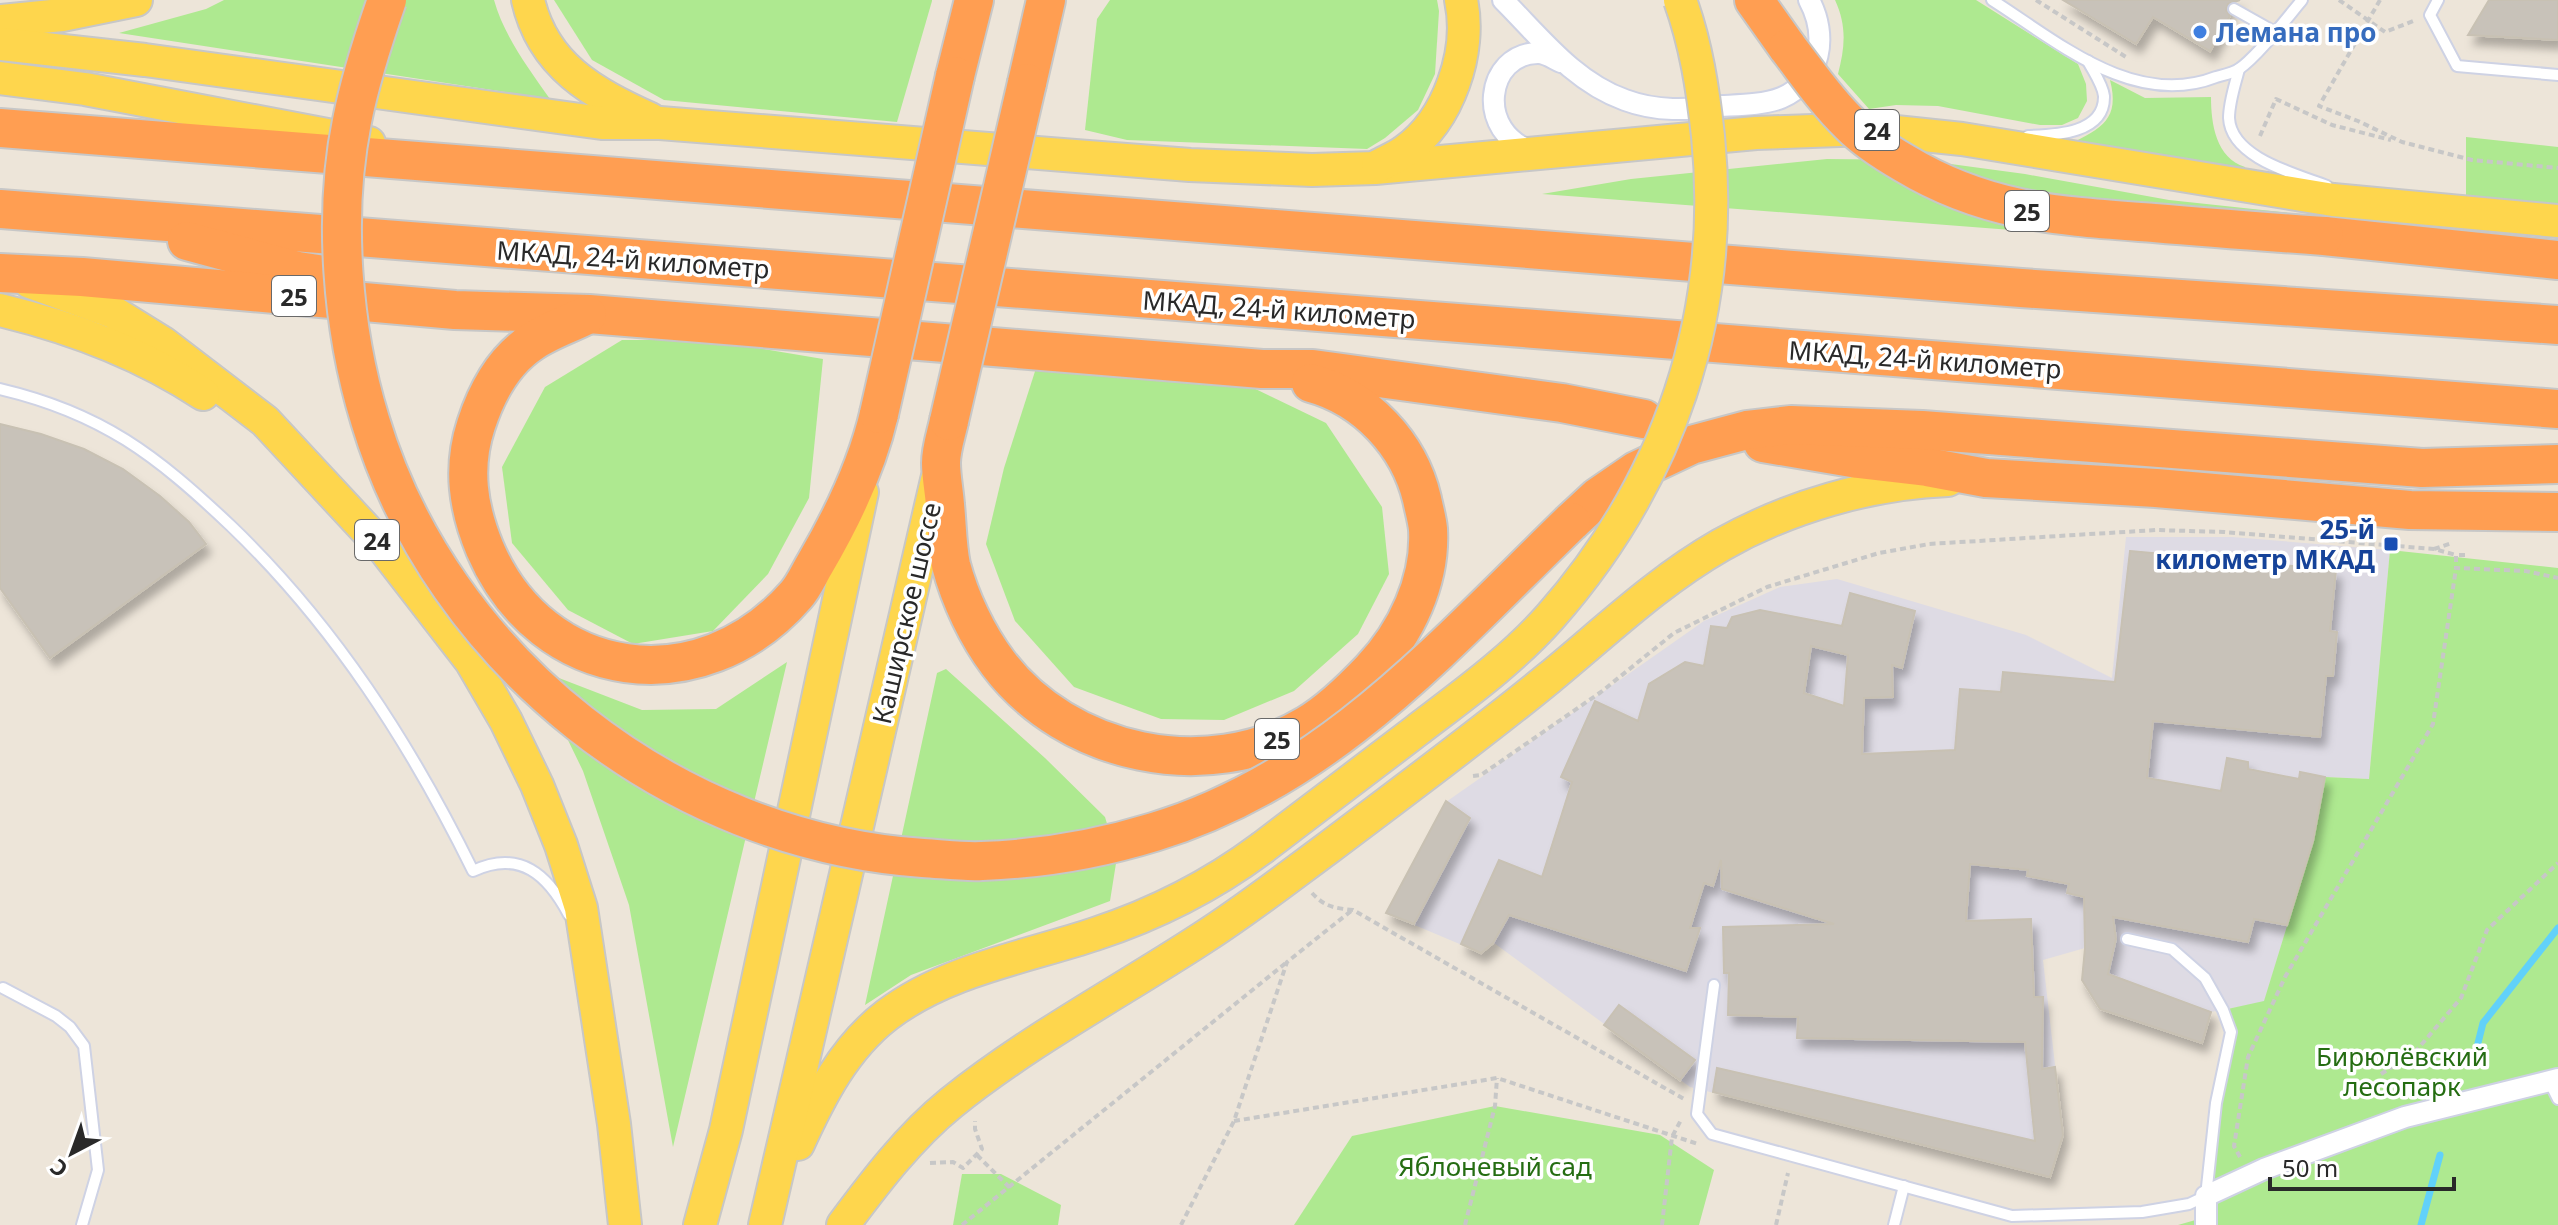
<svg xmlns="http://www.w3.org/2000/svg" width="2558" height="1225" font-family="'Noto Sans',sans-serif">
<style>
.industrial{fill:#dedbe4}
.green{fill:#aee990}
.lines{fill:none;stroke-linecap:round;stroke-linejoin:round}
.stream{stroke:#61d1fa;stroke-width:7}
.building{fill:#c8c2b9;stroke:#c8c1b3;stroke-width:2;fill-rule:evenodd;filter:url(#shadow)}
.lane-casing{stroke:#ced2e4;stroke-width:14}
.street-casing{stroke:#ced2e4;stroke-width:24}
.primary-casing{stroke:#c7c7c7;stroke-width:36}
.highway-casing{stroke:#c7c7c7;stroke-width:42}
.path{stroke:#c7c7c7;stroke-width:4;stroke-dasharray:6 4;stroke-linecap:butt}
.lane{stroke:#fff;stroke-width:10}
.street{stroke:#fff;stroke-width:20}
.primary{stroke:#fed64d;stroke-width:32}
.highway{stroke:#ff9e52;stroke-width:38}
.primary-bridge-casing{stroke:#c7c7c7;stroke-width:36;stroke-linecap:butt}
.highway-bridge-casing{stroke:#c7c7c7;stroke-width:42;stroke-linecap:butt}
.primary-bridge{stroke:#fed64d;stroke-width:32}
.highway-bridge{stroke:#ff9e52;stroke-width:38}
.shop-dot{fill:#3f7fe0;stroke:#fff;stroke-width:3}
.transit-dot{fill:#1a4fb4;stroke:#fff;stroke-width:3}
.labels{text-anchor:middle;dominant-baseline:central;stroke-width:7;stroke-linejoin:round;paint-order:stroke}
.shield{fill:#fff;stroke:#696969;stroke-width:2}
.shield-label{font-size:24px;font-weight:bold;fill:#292929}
.shop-label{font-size:26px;font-weight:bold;fill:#366cbe;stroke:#fff;text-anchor:start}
.street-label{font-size:26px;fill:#292929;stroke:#fff}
.transit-label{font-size:26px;font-weight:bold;fill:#164399;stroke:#fff;text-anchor:end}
.park-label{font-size:26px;fill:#256d12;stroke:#fff}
</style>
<defs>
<filter id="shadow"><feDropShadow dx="5" dy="9" stdDeviation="4" flood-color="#0004"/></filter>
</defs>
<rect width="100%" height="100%" fill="#ede5d9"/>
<polygon class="industrial" points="2126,537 2232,537 2390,550 2369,779 2325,777 2313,841 2264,1002 2211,1012 2202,1043 2100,1009 2085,948 2043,960 2063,1135 2050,1177 1690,1087 1494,943 1481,953 1386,913 1446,802 1704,621 1780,587 1837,579 2026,635 2112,678"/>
<g class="green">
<path d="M224,0h270c10,36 35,69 56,99l-431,-66 87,-24z"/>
<polygon points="554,0 932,0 932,1 897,122 664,100 592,60"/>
<polygon points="1110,0 1437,0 1439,11 1435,74 1418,110 1385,138 1367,149 1127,140 1085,130 1097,19"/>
<path d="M1835,0h141l102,64 8,20 1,17 -9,17 -16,7h-22l-102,-19 -42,-1 -27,4 -31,-35c7,-27 9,-48 -3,-74z"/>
<path d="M2110,80l35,18 66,-1c0,27 5,61 34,70v5l-175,-28c32,-16 50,-25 40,-64z"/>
<polygon points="2466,137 2558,147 2558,207 2466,200"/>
<polygon points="1827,159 1921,160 2025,174 2169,200 2317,216 2313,253 1542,194 1631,179"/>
<polygon points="622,340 711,340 823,359 809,498 768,574 713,631 633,644 568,610 512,543 502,467 545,387"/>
<polygon points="1038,362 1239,381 1326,423 1382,507 1389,574 1358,634 1294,691 1224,720 1161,719 1074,687 1015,621 986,544 1004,468"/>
<polygon points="2390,550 2558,568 2558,1225 2178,1225 2206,1217 2206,1196 2231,1032 2223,1010 2264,1001 2313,841 2325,777 2369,779"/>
<polygon points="787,662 673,1147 629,905 583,771 533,668 642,710 716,709"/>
<polygon points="946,669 1045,758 1105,817 1117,857 1110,901 911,975 865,1005 937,673"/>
<polygon points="1495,1106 1660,1135 1714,1170 1699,1225 1294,1225 1352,1136"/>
<polygon points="962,1174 1001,1174 1061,1205 1058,1225 953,1225"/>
</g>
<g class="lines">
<g class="stream">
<polyline points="2474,1059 2483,1023 2558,928"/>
<polyline points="2421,1225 2440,1155"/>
</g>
</g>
<g class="building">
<polygon points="2063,0 2240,0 2228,4 2226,10 2230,16 2210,51 2153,17 2136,44"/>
<polygon points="2489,0 2558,0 2558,40 2468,35"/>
<polygon points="0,424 41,434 84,449 123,469 160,496 189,522 206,544 50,658 0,588"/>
<path d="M2130,551l206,19 -6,61 7,1 -4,44h-7l-6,61 -167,-16 -6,57 74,13 6,-33 21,4v7l51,10 1,-7 25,5 -12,64 -26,84 -33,-6 -6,23 -135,-25 3,22 -8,35 103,38 -9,31 -102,-34 -18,-29 3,-32 -1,-51 -17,-4 2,-9 -42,-8 1,-6 -58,-6 -4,57 65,-2 3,78h9l-1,72 13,-2 8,68 -13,42 -337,-85 4,-24 318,73 -10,-99 -228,-4 1,-21 -70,-2 1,-42h-5l-1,-46 111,-3 -112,-35 -1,-29 -8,26 -9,-3 -14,45h10l-14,43 -177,-56 -16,28 -12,10 -20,-9 38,-84 43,17 30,-95 -11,-5 34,-76 43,20 11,-37 36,-22 19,4 7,-40 16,2 5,-11 28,-7 82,16 8,-33 65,18 -13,57 -10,-3 1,32 -29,1 -2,56 93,-4 5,-61 41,3 2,-20 112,10zM1811,646l37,9 -4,51 -40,-13z"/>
<polygon points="1446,801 1470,818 1414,924 1386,913"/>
<polygon points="1619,1005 1695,1060 1680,1080 1604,1025"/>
</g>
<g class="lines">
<g class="lane-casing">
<g id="lane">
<path d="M1992,0c66,42 142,109 224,77 7,-2 17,-4 23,-8 19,-13 48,-51 63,-69"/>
<polyline points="2438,0 2430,15 2457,66 2558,75"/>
<polyline points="2234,9 2275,32"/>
<path d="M2239,69c-4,16 -10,33 -10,49 2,40 67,56 98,68"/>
<path d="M2028,136c26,-1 77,-2 76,-40 -1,-11 -11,-25 -16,-35"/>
<path d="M0,389c102,24 156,66 231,137 103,99 179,217 242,345 47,-22 75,4 96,44"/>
<polyline points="1714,985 1697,1114 1712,1134 2012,1216 2142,1212 2189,1204 2206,1196 2216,1103 2231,1032 2223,1010 2205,978 2172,949 2127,939"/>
<polyline points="3,988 56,1016 70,1027 84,1046 98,1170 82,1225"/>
<polyline points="2549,1081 2558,1099"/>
<polyline points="1894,1225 1904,1186"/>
</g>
</g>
<g class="street-casing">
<g id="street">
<path d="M1503,0c37,37 71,82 122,100 32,12 63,10 96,6 19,-1 42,-1 60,-8 41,-17 47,-63 28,-98"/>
<path d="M1534,152c-60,-19 -48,-99 4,-99 8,0 16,6 23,9"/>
<polyline points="2206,1225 2206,1196 2264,1169 2405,1117 2558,1079"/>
</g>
</g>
<g class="primary-casing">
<g id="primary">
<path d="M528,0c15,66 65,93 122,119"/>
<polyline points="0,21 62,15 136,0"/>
<polyline points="0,44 145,60 602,123 660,123 1190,165 1312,170 1375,168 1756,133 1867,129 1962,139 2333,200 2558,221"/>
<polyline points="0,78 85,89 369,143"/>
<path d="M1378,166c9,-5 19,-9 27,-15 44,-31 67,-100 56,-151"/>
<polyline points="30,282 113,312 163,343 265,421 385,550 471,661 506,721 537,785 561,845 581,908 614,1124 625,1225"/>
<path d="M0,310c71,17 141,43 203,84"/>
<path d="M798,1144c22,-48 46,-96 89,-129 59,-45 139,-58 208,-81 61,-20 116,-48 167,-86"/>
<polyline points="700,1225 726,1130 862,492"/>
<polyline points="765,1225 937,480"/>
<path d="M843,1225c32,-43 66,-88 108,-122 77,-62 167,-110 250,-164 44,-28 85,-60 127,-91 74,-56 149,-111 221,-170 56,-46 109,-97 172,-133 67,-38 149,-62 227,-65"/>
</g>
</g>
<g class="highway-casing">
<g id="highway">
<polyline points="1754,0 1788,48"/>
<polyline points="955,76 974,0"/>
<polyline points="1027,83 1046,0"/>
<polyline points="0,128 2021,288 2558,325"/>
<polyline points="0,209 2558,409"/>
<polyline points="2324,236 2558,260"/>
<polyline points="187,241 298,271 337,277"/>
<polyline points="0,273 82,277 455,310 589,314 1262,369 1313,369 1562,403 1644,419"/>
<path d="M587,315c-18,9 -39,16 -55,27 -29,19 -46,52 -56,83 -14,43 -8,83 9,124 57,134 216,155 311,46 8,-9 13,-21 19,-31 27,-46 52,-98 64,-150"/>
<path d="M949,421c-3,14 -8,28 -8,42 0,14 3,28 4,42 2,19 2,41 6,60 9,34 26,70 47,98 69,92 209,122 309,62 24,-14 45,-35 64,-55 35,-37 60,-89 57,-141 -1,-10 -4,-20 -6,-30 -13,-55 -56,-101 -111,-116"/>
<polyline points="1763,443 1858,459 1927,467 1986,478 2156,488 2410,510 2558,512"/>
<polyline points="1571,522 1598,497 1636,471 1691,445 1747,430 1791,425 1922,430 2422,468 2558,464"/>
</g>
</g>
<g class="path">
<polyline points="2036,0 2126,57"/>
<polyline points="2339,0 2385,32 2416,20"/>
<polyline points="2380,0 2319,106 2358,121 2402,142 2472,160 2558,168"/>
<polyline points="2260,136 2276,99 2332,125 2391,140"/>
<polyline points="2434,549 2452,543"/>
<polyline points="2465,555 2456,555 2456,568 2526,571 2558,578"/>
<polyline points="1473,776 1481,775 1601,692 1674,633 1767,587 1879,553 1929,544 2156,530 2224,532 2434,549 2456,555"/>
<path d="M1312,893c13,14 22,15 41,17l331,189"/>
<polyline points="2381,1074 2416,1051 2461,998 2487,930 2558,863"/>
<polyline points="1234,1121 1497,1078 1698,1144"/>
<polyline points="977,1155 1010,1188"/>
<polyline points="2240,1157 2234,1146 2248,1057 2285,977 2433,724 2456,568"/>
<polyline points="930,1163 953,1162 963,1168 982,1149 975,1129 975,1121"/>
<polyline points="962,1225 1287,962"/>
<polyline points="1181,1225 1234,1121 1287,962 1351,911"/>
<polyline points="1465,1225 1495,1106 1497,1078"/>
<polyline points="1662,1225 1672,1137 1682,1118"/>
<polyline points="1776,1225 1788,1173"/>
</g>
<use href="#lane" class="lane"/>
<use href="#street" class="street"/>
<use href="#primary" class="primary"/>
<use href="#highway" class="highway"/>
<g class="primary-bridge-casing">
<path id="primary-bridge" d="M1262,848c51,-39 103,-78 154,-117 47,-36 95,-70 134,-114 119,-135 176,-302 158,-481 -5,-46 -12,-92 -28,-136"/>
</g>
<g class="highway-bridge-casing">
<g id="highway-bridge">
<path d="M387,0c-14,40 -27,80 -35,121 -19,93 -10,208 18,299 72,241 303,421 553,438 19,1 39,4 59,3 57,-2 117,-12 172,-29 175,-53 290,-187 417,-310"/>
<path d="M1788,48c20,26 38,53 62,76 15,15 35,28 54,39 83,50 156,53 250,60 57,5 113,9 170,13"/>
<polyline points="879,414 955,76"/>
<polyline points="949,421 1027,83"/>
</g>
</g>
<use href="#primary-bridge" class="primary-bridge"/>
<use href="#highway-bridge" class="highway-bridge"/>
</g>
<circle class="shop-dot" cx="2200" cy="32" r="8"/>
<rect class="transit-dot" x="2383" y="536" width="16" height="16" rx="4"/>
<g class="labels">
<g class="shield">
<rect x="1855" y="110" width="44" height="40" rx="6"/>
<rect x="2005" y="191" width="44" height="40" rx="6"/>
<rect x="272" y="276" width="44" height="40" rx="6"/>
<rect x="355" y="520" width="44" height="40" rx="6"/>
<rect x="1255" y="719" width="44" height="40" rx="6"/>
</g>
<g class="shield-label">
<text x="1877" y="130">24</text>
<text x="2027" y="211">25</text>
<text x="294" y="296">25</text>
<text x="377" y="540">24</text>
<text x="1277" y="739">25</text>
</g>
<g class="shop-label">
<text x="2216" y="32">Лемана про</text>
</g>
<g class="street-label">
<text transform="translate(633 259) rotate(4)">МКАД, 24-й километр</text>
<text transform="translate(1279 309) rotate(4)">МКАД, 24-й километр</text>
<text transform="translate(1925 359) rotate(4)">МКАД, 24-й километр</text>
<text transform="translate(906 613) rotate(-77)">Каширское шоссе</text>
</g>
<g class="transit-label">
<text x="2375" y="529">25-й<tspan x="2375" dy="30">километр МКАД</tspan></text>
</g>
<g class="park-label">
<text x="2402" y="1056">Бирюлёвский<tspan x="2402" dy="30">лесопарк</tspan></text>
<text x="1495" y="1166">Яблоневый сад</text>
</g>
</g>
<g transform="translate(72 1153) rotate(221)" stroke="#ffffff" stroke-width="6" paint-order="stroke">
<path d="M0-6L14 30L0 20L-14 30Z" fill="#292929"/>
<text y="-12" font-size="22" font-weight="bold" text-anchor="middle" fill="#292929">С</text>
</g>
<path d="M2270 1177v12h184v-12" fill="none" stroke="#292929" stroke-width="4"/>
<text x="2282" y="1177" font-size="24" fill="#292929" stroke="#ffffff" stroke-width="6" paint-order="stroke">50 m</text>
</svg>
